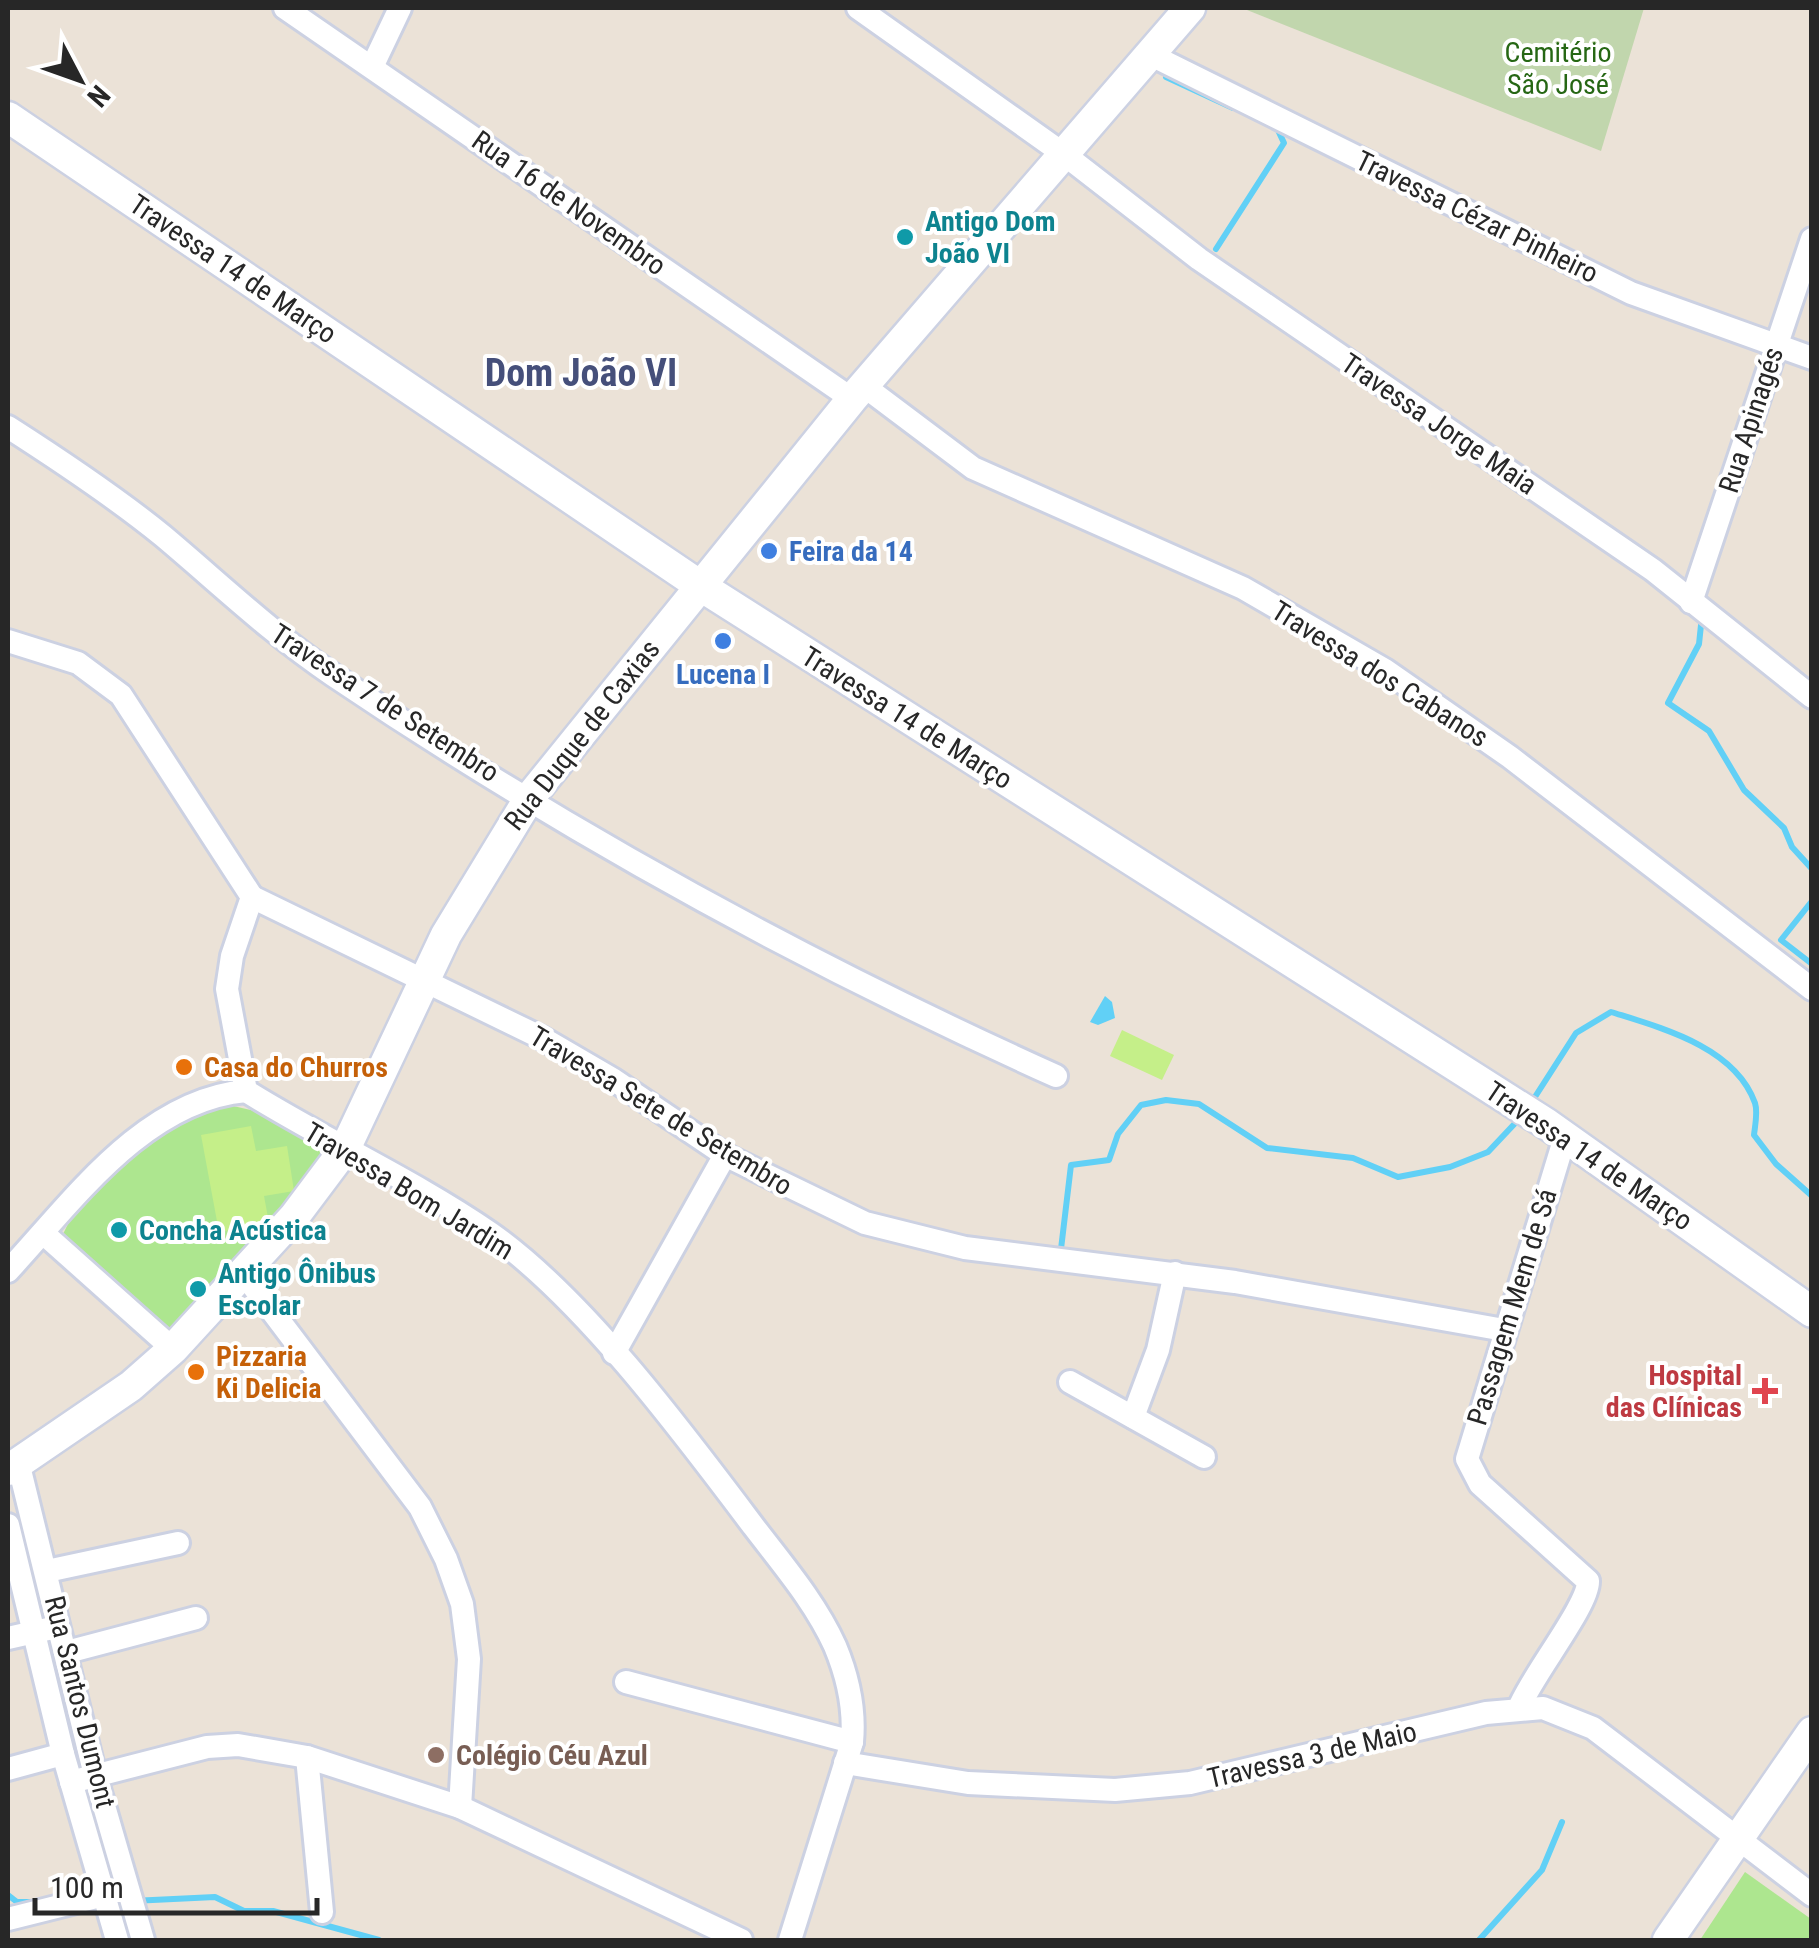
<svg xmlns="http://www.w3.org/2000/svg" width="1819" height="1948" font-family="'Roboto Condensed',sans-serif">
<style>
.green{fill:#ade68f}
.cemetery{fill:#c1d6ad}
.pitch{fill:#c5ef89}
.water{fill:#61d0f6}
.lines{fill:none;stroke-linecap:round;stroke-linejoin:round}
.stream{stroke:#61d0f6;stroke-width:6}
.street-casing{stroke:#ccd1e2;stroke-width:28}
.secondary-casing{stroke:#ccd1e2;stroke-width:35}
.street{stroke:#fff;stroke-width:22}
.secondary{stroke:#fff;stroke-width:30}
.culture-dot{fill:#0f9aa8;stroke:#fff;stroke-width:4}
.shop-dot{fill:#3f7fe0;stroke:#fff;stroke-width:4}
.food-dot{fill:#e8710a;stroke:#fff;stroke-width:4}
.health-dot{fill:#e0444e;stroke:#fff;stroke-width:4}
.education-dot{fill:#8d6e63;stroke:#fff;stroke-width:4}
.labels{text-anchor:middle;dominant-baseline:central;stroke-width:8;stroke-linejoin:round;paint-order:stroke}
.park-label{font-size:28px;fill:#266714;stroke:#fff}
.street-label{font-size:28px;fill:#272727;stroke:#fff}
.culture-label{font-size:28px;font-weight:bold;fill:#0d838f;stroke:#fff;text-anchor:start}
.shop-label{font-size:28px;font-weight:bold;fill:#366cbe;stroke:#fff;text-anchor:start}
.food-label{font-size:28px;font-weight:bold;fill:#c56008;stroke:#fff;text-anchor:start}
.health-label{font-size:28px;font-weight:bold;fill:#be3a42;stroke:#fff;text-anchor:end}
.education-label{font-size:28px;font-weight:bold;fill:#785e54;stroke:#fff;text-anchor:start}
.district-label{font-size:38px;font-weight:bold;fill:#454f7a;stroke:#fff}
</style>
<rect width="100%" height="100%" fill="#ebe2d7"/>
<g class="green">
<path d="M229,1105l30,7 68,40 -21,37 -134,144 -109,-99 6,-12c46,-48 92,-105 160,-117z"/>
<polygon points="1745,1872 1811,1919 1811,1940 1700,1940"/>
</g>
<polygon class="cemetery" points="1242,8 1644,8 1601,151"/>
<g class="pitch">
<polygon points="1122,1030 1174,1055 1162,1080 1110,1056"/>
<polygon points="251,1126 256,1151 287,1146 294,1191 264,1196 269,1223 219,1232 201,1135"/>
</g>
<polygon class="water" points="1105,996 1112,1002 1115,1018 1098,1025 1090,1022"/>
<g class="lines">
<g class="stream">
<polyline points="1166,77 1233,108"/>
<polyline points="1216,249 1284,143 1277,128"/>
<polyline points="1701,625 1699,644 1668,703 1709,731 1744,790 1784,828 1792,847 1812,869"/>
<polyline points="1812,901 1781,940 1812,964"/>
<path d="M1533,1100l43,-67 35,-21c51,16 124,35 144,91 3,9 0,23 -1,32l22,29 36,32"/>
<polyline points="1061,1249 1071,1165 1109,1160 1118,1134 1141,1105 1166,1100 1199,1104 1267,1148 1353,1158 1398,1177 1450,1167 1488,1152 1520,1118"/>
<polyline points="8,1895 17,1902 39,1902"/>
<polyline points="111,1902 215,1897 244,1911 273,1911 379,1940"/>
<polyline points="1479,1940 1542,1870 1562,1822"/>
</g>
<g class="street-casing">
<g id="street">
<polyline points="285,8 852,399"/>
<polyline points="858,8 1065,155 1199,259 1653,570 1812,697"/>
<polyline points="1151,55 1631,293 1812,358"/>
<polyline points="372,67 400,8"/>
<polyline points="864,386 973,468 1243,588 1385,670 1510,757 1812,989"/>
<path d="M8,427c53,34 106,69 155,109 56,47 109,98 170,139 228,154 472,288 723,401"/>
<polyline points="1691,602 1812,239"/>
<path d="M8,641l70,22 43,32 131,202 -20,59 -5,33 19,102c80,50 167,89 244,142 94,66 194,201 264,294 29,38 61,75 81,119 13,31 20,64 17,96l-62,198"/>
<polyline points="252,897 542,1038 614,1080 725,1155 865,1223 965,1248 1235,1282 1504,1330"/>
<polyline points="43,1233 173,1349"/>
<path d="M8,1271c65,-70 136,-171 238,-180"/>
<polyline points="244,1274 420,1507 446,1559 462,1604 469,1659 460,1807"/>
<polyline points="614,1353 725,1155"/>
<polyline points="1070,1382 1204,1457"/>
<polyline points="1133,1417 1158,1350 1175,1273"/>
<polyline points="18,1462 95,1775 143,1940"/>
<polyline points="8,1525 63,1754 117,1940"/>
<polyline points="47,1571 178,1543"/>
<polyline points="8,1638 48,1629"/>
<polyline points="67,1652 196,1618"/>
<polyline points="626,1682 852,1742"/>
<path d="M1519,1708c13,-33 70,-103 69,-127l-108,-97 -13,-25 98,-322"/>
<polyline points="307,1757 322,1912"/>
<polyline points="845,1763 968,1783 1115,1790 1190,1783 1486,1713 1543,1708 1593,1728 1812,1895"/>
<polyline points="8,1769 63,1754"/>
<polyline points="71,1782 207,1747 238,1745 307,1757 460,1807 741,1940"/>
<polyline points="8,1919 104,1895"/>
</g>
</g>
<g class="secondary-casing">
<g id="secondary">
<polyline points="8,117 699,585 1547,1124 1812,1312"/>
<polyline points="8,1470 131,1386 173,1349 294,1217 345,1149 446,935 530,797 852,399 1190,8"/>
<polyline points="1668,1940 1812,1732"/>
</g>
</g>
<use href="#street" class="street"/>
<use href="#secondary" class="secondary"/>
</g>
<g class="culture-dot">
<circle cx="905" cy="237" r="10"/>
<circle cx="119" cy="1230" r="10"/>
<circle cx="198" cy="1289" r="10"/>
</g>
<g class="shop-dot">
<circle cx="769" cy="551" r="10"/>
<circle cx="723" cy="641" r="10"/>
</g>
<g class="food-dot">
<circle cx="184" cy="1067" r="10"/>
<circle cx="196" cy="1372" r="10"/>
</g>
<path class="health-dot" d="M1760 1376h10v10h10v10h-10v10h-10v-10h-10v-10h10z"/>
<circle class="education-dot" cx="436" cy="1755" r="10"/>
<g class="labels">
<g class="park-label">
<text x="1558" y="52">Cemitério<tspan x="1558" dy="32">São José</tspan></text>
</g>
<g class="street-label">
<text transform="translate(569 203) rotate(35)">Rua 16 de Novembro</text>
<text transform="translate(1477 217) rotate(26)">Travessa Cézar Pinheiro</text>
<text transform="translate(233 269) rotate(34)">Travessa 14 de Março</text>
<text transform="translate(1751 420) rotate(-72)">Rua Apinagés</text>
<text transform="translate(1439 424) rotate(34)">Travessa Jorge Maia</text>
<text transform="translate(1380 674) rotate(32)">Travessa dos Cabanos</text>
<text transform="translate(385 703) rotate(33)">Travessa 7 de Setembro</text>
<text transform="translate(907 718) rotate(32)">Travessa 14 de Março</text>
<text transform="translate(582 735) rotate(-52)">Rua Duque de Caxias</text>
<text transform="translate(661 1111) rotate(31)">Travessa Sete de Setembro</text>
<text transform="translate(1589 1156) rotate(34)">Travessa 14 de Março</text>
<text transform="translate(409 1191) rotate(31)">Travessa Bom Jardim</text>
<text transform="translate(1512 1307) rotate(-73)">Passagem Mem de Sá</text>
<text transform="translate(80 1702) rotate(76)">Rua Santos Dumont</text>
<text transform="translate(1312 1755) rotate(-13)">Travessa 3 de Maio</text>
</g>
<g class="culture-label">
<text x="925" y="221">Antigo Dom<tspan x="925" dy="32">João VI</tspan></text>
<text x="139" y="1230">Concha Acústica</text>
<text x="218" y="1273">Antigo Ônibus<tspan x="218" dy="32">Escolar</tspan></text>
</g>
<g class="shop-label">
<text x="789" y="551">Feira da 14</text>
<text x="723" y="674" text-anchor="middle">Lucena I</text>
</g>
<g class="food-label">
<text x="204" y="1067">Casa do Churros</text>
<text x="216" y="1356">Pizzaria<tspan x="216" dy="32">Ki Delicia</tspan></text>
</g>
<g class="health-label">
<text x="1742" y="1375">Hospital<tspan x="1742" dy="32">das Clínicas</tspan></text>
</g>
<g class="education-label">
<text x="456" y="1755">Colégio Céu Azul</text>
</g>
<g class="district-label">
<text x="581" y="373">Dom João VI</text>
</g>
</g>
<rect width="1819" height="1948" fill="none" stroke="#272727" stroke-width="20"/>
<g transform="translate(80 80) rotate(131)" stroke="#ffffff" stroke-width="8" paint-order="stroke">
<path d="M0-8L18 38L0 25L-18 38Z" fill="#272727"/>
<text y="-15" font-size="28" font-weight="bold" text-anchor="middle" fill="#272727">N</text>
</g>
<path d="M35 1898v15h282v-15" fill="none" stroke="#272727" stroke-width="5"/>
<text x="50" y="1898" font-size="30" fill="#272727" stroke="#ffffff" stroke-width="8" paint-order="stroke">100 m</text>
</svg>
